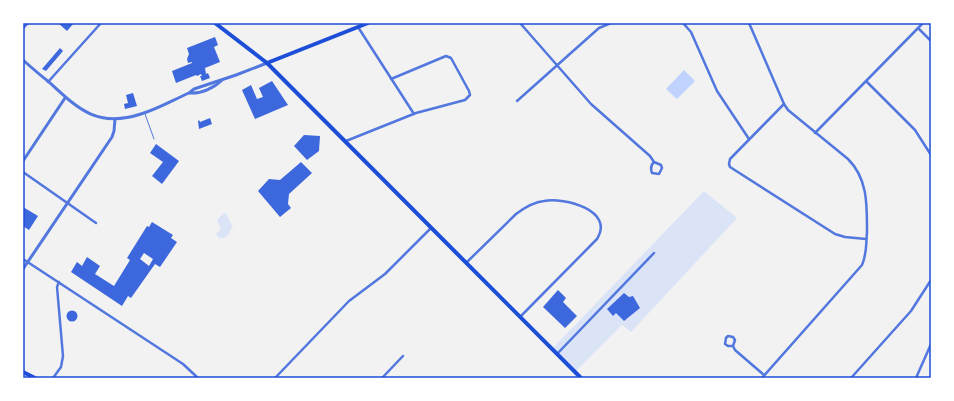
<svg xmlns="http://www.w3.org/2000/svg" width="954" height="401" font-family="Inter,sans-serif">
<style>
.green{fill:#dbe4f7}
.water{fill:#bfd3fe}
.building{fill:#3d67dc;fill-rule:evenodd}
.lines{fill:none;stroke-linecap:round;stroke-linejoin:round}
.service{stroke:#5277de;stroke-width:1}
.minor{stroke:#5277de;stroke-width:2.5}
.tertiary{stroke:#5277de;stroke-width:3}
.primary{stroke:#1d4ed8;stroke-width:4}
.neatline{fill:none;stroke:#1d4ed8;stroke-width:1.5}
</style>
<rect width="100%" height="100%" fill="#f2f2f2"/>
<g class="green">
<polygon points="704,191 737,218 631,332 622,325 575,372 552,349"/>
<polygon points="225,212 233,227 230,230 230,233 224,238 219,238 216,234 221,229 217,220"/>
</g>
<polygon class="water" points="684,70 695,81 677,99 666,89"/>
<g class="building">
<polygon points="58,23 74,23 67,31"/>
<polygon points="215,37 218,45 214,47 220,62 205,68 206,74 208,73 210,78 202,81 200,76 202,76 201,74 197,76 196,75 176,83 172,71 192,63 192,62 188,63 187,59 189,54 187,48"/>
<polygon points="60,48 63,51 46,71 42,69"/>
<polygon points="272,81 288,105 255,119 242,90 251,85 257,99 263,97 259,88"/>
<polygon points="133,93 137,106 125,109 124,104 128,103 126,95"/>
<polygon points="210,118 212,124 199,129 198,121 199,120 200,122"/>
<polygon points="304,135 320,136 319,151 307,160 294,146"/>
<polygon points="156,144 179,161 162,184 152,176 163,162 150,153"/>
<polygon points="301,162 312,173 289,194 288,204 291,208 280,217 258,191 269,179 280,180"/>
<polygon points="23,207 38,216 29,230 23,226"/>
<path d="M152,222l21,13 -2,3 6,4 -17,25 -5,-3 -24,34 -3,-2 -6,10 -51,-34 6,-10 5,4 5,-9 13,9 -5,8 19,12 16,-26 -3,-2 20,-32 2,1zM144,253l9,6 -4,7 -9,-7z"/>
<polygon points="558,290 566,298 563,302 577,316 565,328 543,307"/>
<polygon points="624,293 629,297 633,296 640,308 624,321 616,313 613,316 607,309"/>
<circle cx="72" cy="316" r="5.5"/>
</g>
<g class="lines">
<polyline class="service" points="145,114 154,139"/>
<g class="minor">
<path d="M520,23l71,81 59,52 4,6 7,3 1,3 -3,6 -7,-1c-2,-5 -1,-8 2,-11"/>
<polyline points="683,23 691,32 717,91 749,139"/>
<path d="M749,23l35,81 4,6 60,49c20,20 19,46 19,73 -1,11 0,22 -5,33l-100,113"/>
<polyline points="358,27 414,114"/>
<polyline points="23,28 28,23"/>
<polyline points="918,28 931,41"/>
<polyline points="866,81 915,130 931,155"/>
<polyline points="48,82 101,23"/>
<polyline points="517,101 599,28 611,23"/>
<polyline points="784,104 730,159 729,164 730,167 835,234 845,237 866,239"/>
<polyline points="815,133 923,23"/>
<polyline points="346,141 416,113 465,100 470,95 469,91 451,58 446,56 391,79"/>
<polyline points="23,172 96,223"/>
<polyline points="23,259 183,364 198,378"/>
<path d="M466,263l50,-49c8,-6 17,-12 28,-13 20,-4 71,9 53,38l-77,78"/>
<polyline points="733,346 728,346 725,344 726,338 728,336 733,337 735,340 733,346 735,350 764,375"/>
<polyline points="557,354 654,253"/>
<polyline points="53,378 61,367 63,356 57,287 59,282"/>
<polyline points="275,378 349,301 385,274 431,228"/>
<polyline points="382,378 403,356"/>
<polyline points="851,378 911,311 931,280"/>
<polyline points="916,378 931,344"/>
</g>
<g class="tertiary">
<path d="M23,60c9,8 17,15 26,22 30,28 49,46 92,32 17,-5 32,-14 48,-21l5,-4 42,-14 31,-12"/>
<path d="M190,93c11,1 24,-5 32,-13"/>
<polyline points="23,161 65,98"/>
<polyline points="23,269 112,137 114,131 115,119"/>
</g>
<g class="primary">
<polyline points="215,23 267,63 581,378"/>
<polyline points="267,63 368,23"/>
<polyline points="23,372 35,378"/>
</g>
</g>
<rect width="954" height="401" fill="none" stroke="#ffffff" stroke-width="48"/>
<rect x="24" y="24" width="906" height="353" class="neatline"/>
</svg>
